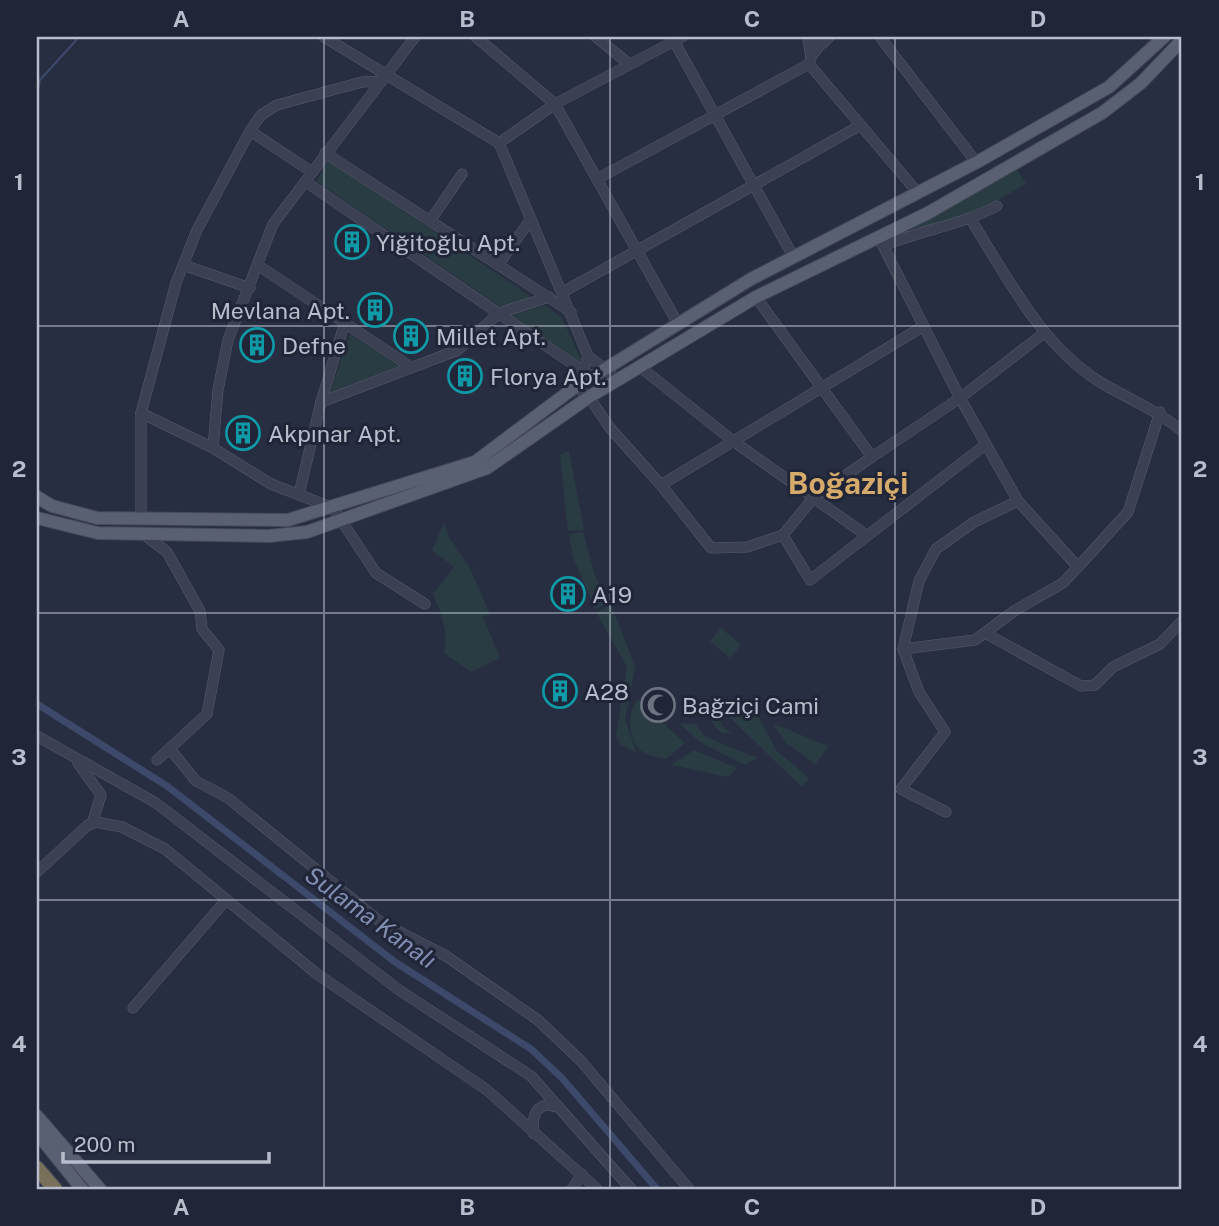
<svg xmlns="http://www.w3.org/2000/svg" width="1219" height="1226" font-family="'Public Sans',sans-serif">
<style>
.green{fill:#293c43}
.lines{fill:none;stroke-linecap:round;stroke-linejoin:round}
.stream{stroke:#3d496a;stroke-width:2}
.canal{stroke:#3d496a;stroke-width:7}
.minor-casing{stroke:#565c6c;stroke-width:11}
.major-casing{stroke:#454a5b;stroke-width:14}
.highway-casing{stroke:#434959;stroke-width:16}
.minor{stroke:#3b4152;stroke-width:10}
.major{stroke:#596071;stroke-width:12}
.highway{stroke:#787058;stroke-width:14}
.grid{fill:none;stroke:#b8bdcc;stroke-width:2;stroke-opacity:0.55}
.labels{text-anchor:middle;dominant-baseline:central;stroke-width:6;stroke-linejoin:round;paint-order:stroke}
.poi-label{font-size:23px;fill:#b8bdcc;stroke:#202637;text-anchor:start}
.water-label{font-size:24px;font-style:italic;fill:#808eb2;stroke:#202637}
.district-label{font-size:30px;font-weight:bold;fill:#d5aa6a;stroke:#202637}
.neatline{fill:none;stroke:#b8bdcc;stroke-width:2.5}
.grid-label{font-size:23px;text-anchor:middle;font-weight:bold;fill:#b8bdcc}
</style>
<rect width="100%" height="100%" fill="#272e42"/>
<g class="green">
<polygon points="329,160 533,298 502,308 316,181"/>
<path d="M1016,168l10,16c-37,21 -75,45 -119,44z"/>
<polygon points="545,305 562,318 581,359 579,364 510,316"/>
<polygon points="350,334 400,366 330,392"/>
<polygon points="569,451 584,530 568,531 560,455"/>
<path d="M444,523l4,13 21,30 21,48 -7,3 17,41 -29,14 -27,-19c5,-21 -3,-40 -11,-59l21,-27 -22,-17z"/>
<polygon points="583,532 595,576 609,603 595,609 573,557 569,534"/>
<polygon points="611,605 635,666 625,720 637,753 620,744 616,736 627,667 596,612"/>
<polygon points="721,628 741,645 730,658 710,641"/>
<path d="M711,699l5,3 6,24 11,8 -12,-1c-11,-11 -13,-18 -10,-34z"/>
<path d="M638,700l47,43 -19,16c-7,-2 -17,-3 -23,-7 -15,-9 -17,-40 -5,-52z"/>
<polygon points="726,706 759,718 776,750 809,778 802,787 730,718"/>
<polygon points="772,723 828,746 816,764 787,744"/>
<polygon points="680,724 696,724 704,736 757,758 745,765 700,742"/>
<polygon points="694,750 737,768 728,777 671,765"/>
</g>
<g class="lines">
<polyline class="stream" points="37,94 40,80 79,37"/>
<polyline class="canal" points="37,704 167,786 395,962 531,1049 562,1078 657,1189"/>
<g class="minor-casing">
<g id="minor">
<polyline points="324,37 499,143 588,356 579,386 586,398"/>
<polyline points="476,37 555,104 678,324"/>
<polyline points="596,37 629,64"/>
<polyline points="880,37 976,162"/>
<polyline points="808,39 811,57 821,44"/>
<polyline points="674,41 794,258"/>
<polyline points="815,44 823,43 829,37"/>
<polyline points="811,57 809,64 918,193"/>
<polyline points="250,131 312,172"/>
<polyline points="499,143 555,104 682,37"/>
<polyline points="325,153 571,312"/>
<polyline points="597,179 809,64"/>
<polyline points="306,182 583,371"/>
<path d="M971,220c37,58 69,124 129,162 28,17 57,28 82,49"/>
<polyline points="430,221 462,174"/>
<polyline points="878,236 960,398 1043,334"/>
<path d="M883,246c38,-16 78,-21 114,-40"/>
<polyline points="183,265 250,288"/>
<polyline points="498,265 531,219"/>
<polyline points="259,266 411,367"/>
<polyline points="563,292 861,125"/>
<polyline points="756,297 872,457 960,398 1018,501 974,522 936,549 919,581 903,649 919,692 945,732 901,789 946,812"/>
<path d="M588,356c10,9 20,12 28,24"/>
<polyline points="639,366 733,441 866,535"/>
<polyline points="589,397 610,428 661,485 711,548 747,547 783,535"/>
<polyline points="321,402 458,350 499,313 549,297"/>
<polyline points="141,413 213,448 271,484 333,508 376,573 425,604"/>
<polyline points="213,448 218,390 228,340 273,224 415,37"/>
<polyline points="872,457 814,497 783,535 810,580 985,445"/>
<polyline points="661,485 922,327"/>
<polyline points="299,494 321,402 345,322"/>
<polyline points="1018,501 1078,567 1128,512 1160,412"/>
<polyline points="141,518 141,413 176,283 197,230 250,131 261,115 277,105 362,82 382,81"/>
<polyline points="143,534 167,552 200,611 202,629 219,650 207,714 157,760"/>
<polyline points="985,633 1081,686 1095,685 1113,667 1160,644 1182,621"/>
<polyline points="903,649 975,640 1014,611 1063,583 1078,567"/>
<polyline points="37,736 156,803 399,990 531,1076 631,1189"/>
<polyline points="170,749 196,781 228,798 382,923 446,956 538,1020 581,1061 689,1189"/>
<polyline points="78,763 101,795 92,824"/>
<polyline points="37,872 88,825 96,822 122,827 165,849 317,974 487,1090 597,1189"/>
<polyline points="133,1008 226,900"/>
<path d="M533,1133c0,-12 0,-25 13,-28l13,2"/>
<polyline points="572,1189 582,1174"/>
</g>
</g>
<g class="major-casing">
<g id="major">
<polyline points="37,497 52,506 97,518 288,520 475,462 571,390 751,279 979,161 1109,87 1164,37"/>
<polyline points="37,518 98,533 269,536 307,532 487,468 589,397 756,297 928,213 1102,113 1141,83 1182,40"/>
<polyline points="37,1116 100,1189"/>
<polyline points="37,1133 82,1189"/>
</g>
</g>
<g class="highway-casing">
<polyline id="highway" points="37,1168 55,1189"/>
</g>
<use href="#minor" class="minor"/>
<use href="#major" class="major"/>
<use href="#highway" class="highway"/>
</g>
<path class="grid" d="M324,37v1152M610,37v1152M895,37v1152M37,326h1145M37,613h1145M37,900h1145"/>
<defs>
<g id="building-ring" transform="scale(1.75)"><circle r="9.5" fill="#202637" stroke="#0f9aa8" stroke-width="1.5"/><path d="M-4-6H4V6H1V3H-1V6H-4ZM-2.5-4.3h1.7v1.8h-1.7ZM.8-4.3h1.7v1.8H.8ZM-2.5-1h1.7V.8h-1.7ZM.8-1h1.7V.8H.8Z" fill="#0f9aa8"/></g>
<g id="mosque-ring" transform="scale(1.75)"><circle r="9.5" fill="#202637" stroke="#6b7280" stroke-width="1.5"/><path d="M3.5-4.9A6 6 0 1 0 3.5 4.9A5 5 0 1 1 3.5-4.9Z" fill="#6b7280"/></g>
</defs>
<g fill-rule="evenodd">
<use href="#building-ring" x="352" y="242"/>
<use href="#building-ring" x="375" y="310"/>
<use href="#building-ring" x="411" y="336"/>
<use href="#building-ring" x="257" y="345"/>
<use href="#building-ring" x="465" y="376"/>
<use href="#building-ring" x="243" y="433"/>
<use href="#building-ring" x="568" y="594"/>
<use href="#building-ring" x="560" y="691"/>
<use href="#mosque-ring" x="658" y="705"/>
</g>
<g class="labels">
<g class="poi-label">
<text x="376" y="242">Yiğitoğlu Apt.</text>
<text x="350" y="310" text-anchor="end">Mevlana Apt.</text>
<text x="436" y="336">Millet Apt.</text>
<text x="282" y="345">Defne</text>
<text x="490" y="376">Florya Apt.</text>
<text x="268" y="433">Akpınar Apt.</text>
<text x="592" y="594">A19</text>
<text x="584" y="691">A28</text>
<text x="682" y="705">Bağziçi Cami</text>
</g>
<g class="water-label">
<text transform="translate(371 917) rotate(36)">Sulama Kanalı</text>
</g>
<g class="district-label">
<text x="848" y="483">Boğaziçi</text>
</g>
</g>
<rect width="1219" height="1226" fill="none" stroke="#202637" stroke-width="77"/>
<path d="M63 1152v10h206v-10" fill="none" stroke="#b8bdcc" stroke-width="3.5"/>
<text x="74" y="1152" font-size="21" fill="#b8bdcc" stroke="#202637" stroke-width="5" paint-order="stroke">200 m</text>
<rect x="38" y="38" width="1142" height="1150" class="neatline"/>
<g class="grid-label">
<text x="181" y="27">A</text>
<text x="467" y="27">B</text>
<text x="752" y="27">C</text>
<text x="1038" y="27">D</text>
<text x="19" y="190">1</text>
<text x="1200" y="190">1</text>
<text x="19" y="477">2</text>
<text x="1200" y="477">2</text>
<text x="19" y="765">3</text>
<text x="1200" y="765">3</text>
<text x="19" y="1052">4</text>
<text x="1200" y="1052">4</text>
<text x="181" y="1215">A</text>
<text x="467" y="1215">B</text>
<text x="752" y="1215">C</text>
<text x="1038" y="1215">D</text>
</g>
</svg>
